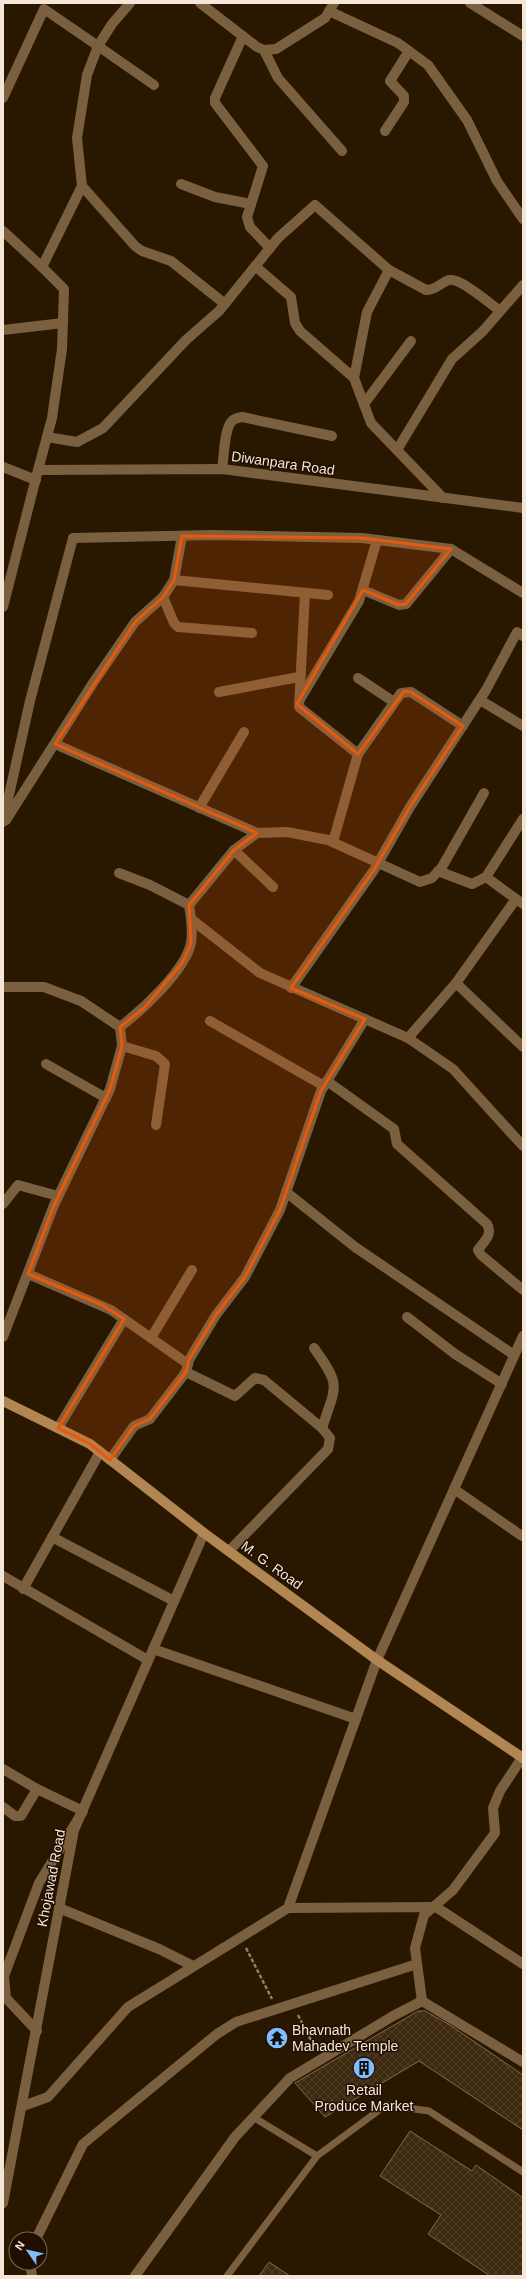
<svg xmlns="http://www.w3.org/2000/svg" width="526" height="2279" font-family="Helvetica,sans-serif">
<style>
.building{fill:url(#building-cross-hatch);stroke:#816a4f}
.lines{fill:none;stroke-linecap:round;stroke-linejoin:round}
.path{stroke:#8d7d69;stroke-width:2.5;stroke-dasharray:4 2;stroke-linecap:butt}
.service{stroke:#7b6040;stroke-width:7}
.minor{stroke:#7b6040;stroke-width:10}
.tertiary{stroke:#7b6040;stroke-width:10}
.secondary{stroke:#b28652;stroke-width:10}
.marked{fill:#e8590c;fill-opacity:0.2;stroke:#e8590c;stroke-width:3;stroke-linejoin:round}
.labels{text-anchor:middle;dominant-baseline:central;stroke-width:3;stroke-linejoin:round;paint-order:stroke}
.street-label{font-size:14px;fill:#f4e7d8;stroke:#200e00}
.poi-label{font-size:14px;fill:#f4e7d8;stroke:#200e00;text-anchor:start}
</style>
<defs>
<pattern id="building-cross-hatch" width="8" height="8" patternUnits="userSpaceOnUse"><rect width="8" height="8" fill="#3e2a11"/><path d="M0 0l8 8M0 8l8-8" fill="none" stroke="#513f28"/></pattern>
</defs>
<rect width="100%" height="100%" fill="#2a1700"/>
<g class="building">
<polygon points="418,2011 425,2011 450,2025 523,2075 523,2130 419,2061 325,2117 295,2083"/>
<polygon points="410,2131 472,2171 476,2165 523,2198 523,2276 490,2276 428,2234 441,2215 380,2176"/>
<polygon points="269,2262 290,2276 259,2276"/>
</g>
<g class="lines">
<g class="path">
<polyline points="246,1948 272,1999"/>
<polyline points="298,2015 315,2048"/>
</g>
<g class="service">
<polyline points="253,2117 317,2156"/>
<polyline points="227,2276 317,2156 386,2105 429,2111 523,2172"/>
</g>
<g class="minor">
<polyline points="200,3 257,47 264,50 276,49 325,18 334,3"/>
<polyline points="470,3 523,36"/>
<polyline points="329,11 398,43 428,65 467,120 497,181 523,219"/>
<polyline points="243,36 215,98 215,103 263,166 247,217 250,227 270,248"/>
<polyline points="264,50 278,78 342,151"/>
<polyline points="3,98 44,9 98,46 112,24 130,3"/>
<polyline points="385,131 404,102 404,96 390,81 409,51"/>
<polyline points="181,184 215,197 251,204"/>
<polyline points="82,186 135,246 142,251 171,261 225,304"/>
<polyline points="3,231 42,267"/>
<polyline points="255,266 291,297 295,323 300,331 354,378"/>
<path d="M389,270l37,20c10,0 14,-7 23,-10 10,-3 42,24 51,31"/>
<polyline points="3,330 63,323"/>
<polyline points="364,404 411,341"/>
<polyline points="47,437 77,442 103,428 186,340 219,311 278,238 315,205 389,270 367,312 354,378 371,423 443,498"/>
<polyline points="397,450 452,359 483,331 523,285"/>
<polyline points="3,467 36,480"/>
<path d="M222,469c2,-11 2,-38 9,-47 3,-4 7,-4 11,-5l90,19"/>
<polyline points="38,470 52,418 62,349 64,289 42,267 82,186 77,138 87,75 98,46 154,85"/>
<polyline points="174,580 328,595"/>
<polyline points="363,590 399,605 406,604 451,549"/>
<polyline points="305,593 299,707 358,754"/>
<polyline points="163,597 174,623 178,627 252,633"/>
<polyline points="358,678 394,702"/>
<polyline points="219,692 299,677"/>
<polyline points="480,700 523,726"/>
<polyline points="299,701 359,601 377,540"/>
<polyline points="55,744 257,833"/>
<polyline points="199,808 244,732"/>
<polyline points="6,820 93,683 135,622 163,597 174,580 182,536"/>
<polyline points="3,822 30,701 73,538 213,535 362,538 451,549 523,593"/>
<polyline points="333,842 358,754 401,693 411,692 463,726"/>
<polyline points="234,850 273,887"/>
<polyline points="438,871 472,884 486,877"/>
<polyline points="119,873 150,885 189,905"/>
<polyline points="516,899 486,877 523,819"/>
<polyline points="191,919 260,973 408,1038 453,1069 523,1146"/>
<polyline points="456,983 516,899 523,904"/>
<polyline points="3,987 44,987 81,1001 120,1027 122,1046 110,1089 54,1205 3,1337"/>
<polyline points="291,988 374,870 410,807 486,690 517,632 523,636"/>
<polyline points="210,1021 324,1086"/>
<path d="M120,1027c22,-17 65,-56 71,-84 2,-12 0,-26 -2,-38l45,-55 23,-17 30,-1 41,8 92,42 12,-4 10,-11 42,-74"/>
<polyline points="408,1038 456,983 523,1047"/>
<polyline points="122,1046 156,1056 165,1064 156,1125"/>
<polyline points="46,1064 106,1098"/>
<path d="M327,1081l67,48 3,15 90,80c6,11 -3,17 -9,26l3,5 42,35"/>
<polyline points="286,1192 355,1247 514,1355"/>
<polyline points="3,1204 18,1185 58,1196"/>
<polyline points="28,1274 111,1310 188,1364"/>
<polyline points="407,1317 455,1354 502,1384"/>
<polyline points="151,1338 192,1270"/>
<path d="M314,1348c28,39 22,37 8,80"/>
<polyline points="186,1372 235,1396 255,1378 264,1380 322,1428 330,1438 328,1449 229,1551"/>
<polyline points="58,1428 124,1319"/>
<polyline points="110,1460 134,1426 150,1419 186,1372 189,1360 216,1315 245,1277 280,1210 321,1091 365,1019"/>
<polyline points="454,1489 522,1536"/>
<polyline points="52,1537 174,1601"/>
<polyline points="3,1576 148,1660"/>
<polyline points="23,1589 100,1452"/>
<polyline points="153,1649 356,1719"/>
<polyline points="3,1769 37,1789 83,1811 39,1883 4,1976 6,1998 37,2031"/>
<polyline points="3,1807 15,1816 21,1816 37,1789"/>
<polyline points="59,1908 159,1949 193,1966"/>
<polyline points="288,1908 436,1907 523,1964"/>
<polyline points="422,2001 415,1948 424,1915 453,1890 495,1833 493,1808 500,1791 523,1756"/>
<polyline points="23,2106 48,2097 128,2007 288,1908 377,1660"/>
<polyline points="36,2239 83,2144 217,2034 236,2022 417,1964"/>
<polyline points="30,2263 32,2276"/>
<polyline points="135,2276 235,2137 290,2078 393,2016 422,2001 523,2062"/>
</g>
<g class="tertiary">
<polyline points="3,607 38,470 222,469 523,508"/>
<polyline points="377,1660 523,1336"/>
<polyline points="3,2203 74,1830 204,1533"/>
</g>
<polyline class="secondary" points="3,1401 90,1444 204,1533 377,1660 523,1758"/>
</g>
<path class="marked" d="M182,536l180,2 89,11 -45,55 -7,1 -36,-15 -66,114 61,50 46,-63 7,1 52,34 -53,81 -36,63 -83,118 74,31 -44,72 -41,119 -35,67 -29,38 -27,45 -3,12 -36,47 -16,7 -24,34 -20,-16 -32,-16 66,-109 -22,-14 -74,-31 26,-69 56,-116 12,-43 -2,-19 24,-19 38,-45 9,-20 -2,-38 45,-55 23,-17 -202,-89 80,-122 28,-25 11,-17z"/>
<defs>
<g id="temple-disc" transform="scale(1.15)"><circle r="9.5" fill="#80bdfa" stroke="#200e00"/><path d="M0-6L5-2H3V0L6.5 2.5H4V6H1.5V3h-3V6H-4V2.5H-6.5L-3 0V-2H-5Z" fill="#111"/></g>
<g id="building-disc" transform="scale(1.15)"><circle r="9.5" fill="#80bdfa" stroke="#200e00"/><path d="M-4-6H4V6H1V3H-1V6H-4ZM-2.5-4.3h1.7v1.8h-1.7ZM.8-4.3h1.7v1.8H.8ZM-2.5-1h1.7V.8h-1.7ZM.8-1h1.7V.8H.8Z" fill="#111"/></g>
</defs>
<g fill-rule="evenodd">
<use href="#temple-disc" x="277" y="2038"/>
<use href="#building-disc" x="364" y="2068"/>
</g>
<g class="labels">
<g class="street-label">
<text transform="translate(283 463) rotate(8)">Diwanpara Road</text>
<text transform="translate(272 1565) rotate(36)">M. G. Road</text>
<text transform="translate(51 1878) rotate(-79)">Khojawad Road</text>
</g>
<g class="poi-label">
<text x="292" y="2030">Bhavnath<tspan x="292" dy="16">Mahadev Temple</tspan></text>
<text x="364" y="2090" text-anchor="middle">Retail<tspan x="364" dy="16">Produce Market</tspan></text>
</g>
</g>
<rect width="526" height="2279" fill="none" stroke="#f4e7d8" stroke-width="8"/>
<g transform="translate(28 2251) rotate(304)"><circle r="19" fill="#200e00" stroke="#756556"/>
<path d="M0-3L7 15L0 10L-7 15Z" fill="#80bdfa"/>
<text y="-6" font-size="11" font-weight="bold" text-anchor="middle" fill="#f4e7d8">N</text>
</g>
</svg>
